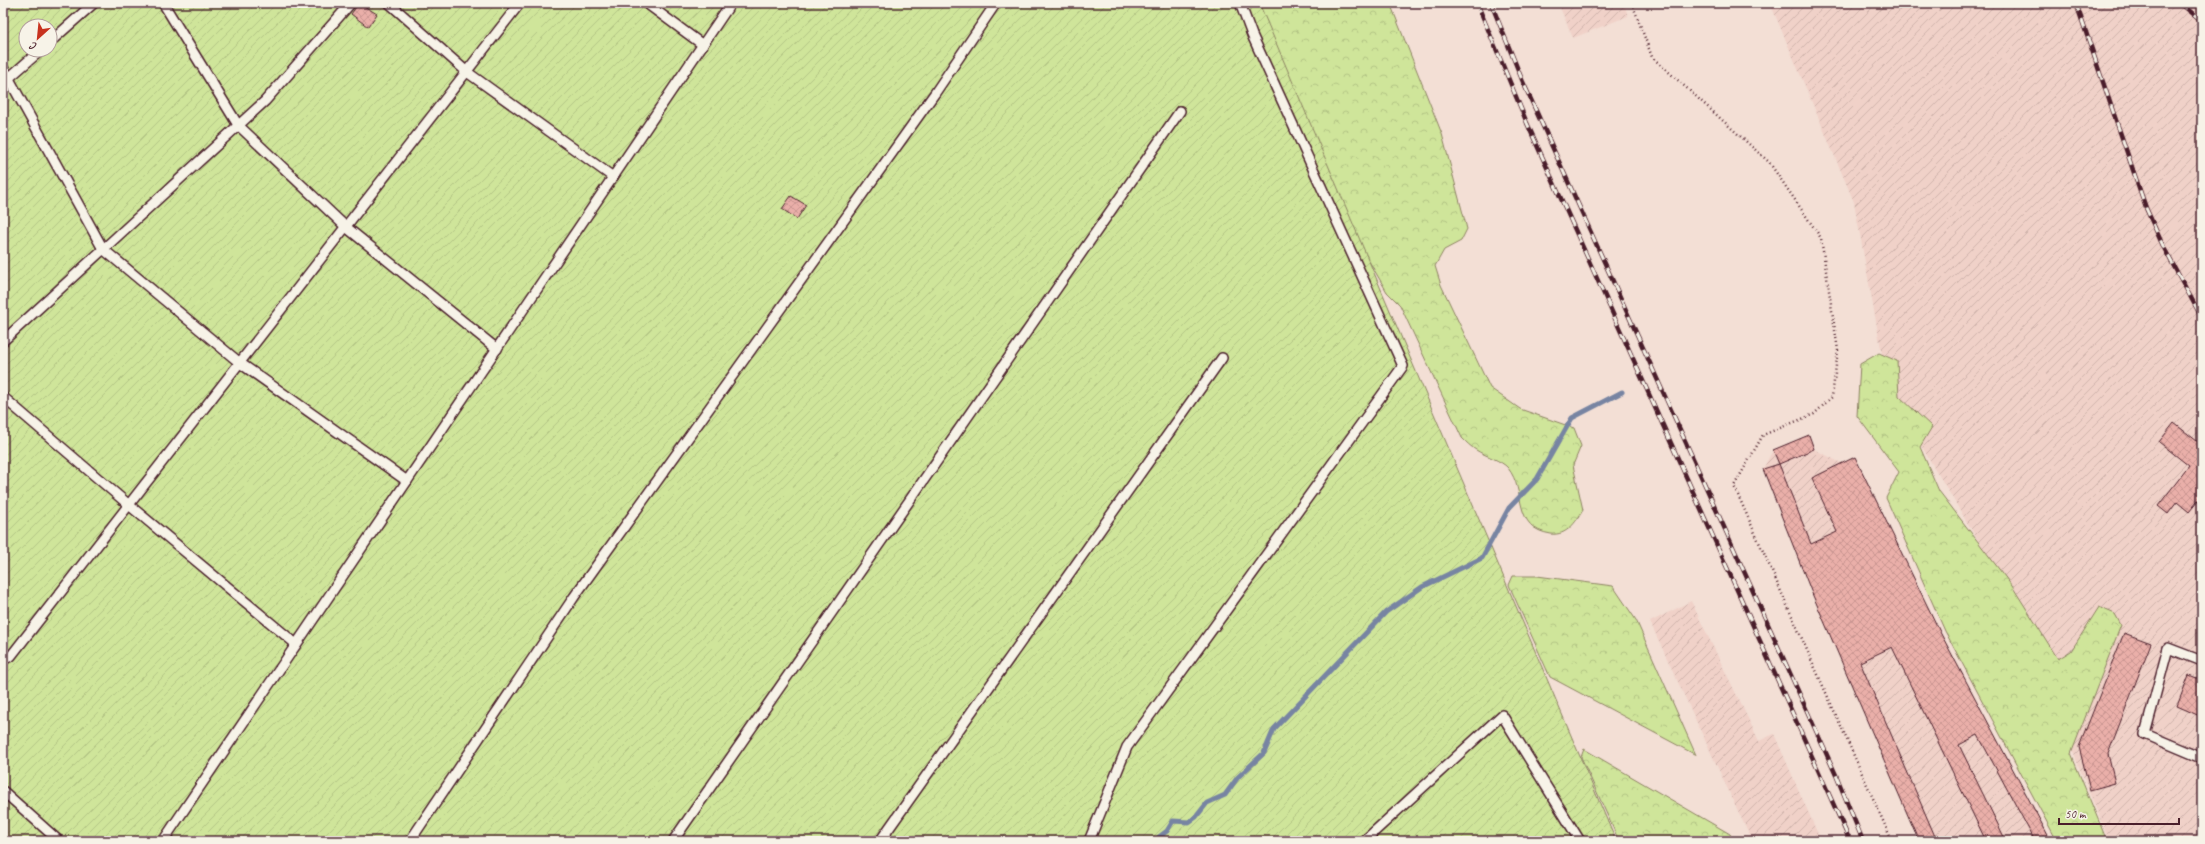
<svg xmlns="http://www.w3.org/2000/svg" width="2205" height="844" font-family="Caveat,sans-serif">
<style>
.industrial{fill:url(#industrial-furrows)}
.forest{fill:url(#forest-crowns);stroke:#8c8262}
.garden{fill:url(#garden-furrows);stroke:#8c8262;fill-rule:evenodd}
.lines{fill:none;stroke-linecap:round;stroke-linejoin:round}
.stream{stroke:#7784a2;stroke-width:5}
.building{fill:url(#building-cross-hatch);stroke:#4a1f2b}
.service-casing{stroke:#4a1f2b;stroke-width:12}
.path{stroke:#4a1f2b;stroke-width:2.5;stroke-dasharray:1 3;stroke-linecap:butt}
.service{stroke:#f7f3e8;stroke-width:9}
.rail-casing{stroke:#4a1f2b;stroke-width:4.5}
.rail{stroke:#f7f3e8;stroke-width:3;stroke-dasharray:9;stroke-linecap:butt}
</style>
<defs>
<pattern id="industrial-furrows" width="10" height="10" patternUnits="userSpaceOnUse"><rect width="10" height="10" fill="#f0d1c8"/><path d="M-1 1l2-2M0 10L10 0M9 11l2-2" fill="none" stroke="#cfb3ac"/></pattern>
<pattern id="forest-crowns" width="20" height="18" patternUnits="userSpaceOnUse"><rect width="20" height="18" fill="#cfe59a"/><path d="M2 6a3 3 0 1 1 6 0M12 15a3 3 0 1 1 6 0" fill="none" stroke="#b3c485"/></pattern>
<pattern id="garden-furrows" width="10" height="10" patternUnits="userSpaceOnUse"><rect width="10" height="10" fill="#cfe59a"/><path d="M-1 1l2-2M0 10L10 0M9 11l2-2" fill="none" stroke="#b3c485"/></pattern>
<pattern id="building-cross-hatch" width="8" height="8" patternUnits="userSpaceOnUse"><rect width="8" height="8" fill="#eaafa9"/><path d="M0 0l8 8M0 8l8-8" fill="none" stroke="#ca9692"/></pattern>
</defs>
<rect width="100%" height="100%" fill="#f3dfd5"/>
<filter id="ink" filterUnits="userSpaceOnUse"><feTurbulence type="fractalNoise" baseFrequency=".025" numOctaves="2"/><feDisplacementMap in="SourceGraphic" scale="8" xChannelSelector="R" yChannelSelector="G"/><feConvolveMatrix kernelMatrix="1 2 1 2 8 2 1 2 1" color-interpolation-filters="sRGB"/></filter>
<g filter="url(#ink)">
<g class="industrial">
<polygon points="1558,3 1624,3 1628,16 1573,38"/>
<polygon points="1770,3 2202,3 2202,841 2109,841 2007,589 1889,392 1854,202"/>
<polygon points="1809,435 1814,449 1841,463 1855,457 1941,634 2051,841 1919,841 1811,591 1763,469 1773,450"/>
<polygon points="1691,601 1759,741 1774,734 1821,841 1752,841 1650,622"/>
</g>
<g class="forest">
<path d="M1250,3h140l52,131 25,95 -6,12 -17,9 -9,16 6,19 49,103 30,21 54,19 7,18 -8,19 10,45c-7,12 -16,26 -32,24 -39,-6 -24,-42 -43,-66 -7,-8 -23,-12 -32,-18 -5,-3 -10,-8 -14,-12l-62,-133 -13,-13 -61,-105z"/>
<polygon points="1879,353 1897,361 1899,396 1932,427 1920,447 1939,491 2012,586 2058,659 2071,651 2099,607 2115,614 2121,625 2071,754 2107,841 2057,841 1945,631 1886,498 1899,472 1857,416 1860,364"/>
<polygon points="1513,576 1537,576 1613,586 1636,620 1696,755 1550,677 1509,585"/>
<polygon points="1584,749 1730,834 1733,841 1619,841 1581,757"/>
</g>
<path class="garden" d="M3,3h1256l357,838h-1578l-8,-2 -2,2h-25zM26,26h24v24h-24z"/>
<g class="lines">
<polyline class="stream" points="1159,841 1159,837 1167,831 1173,821 1189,822 1196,817 1207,803 1225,795 1238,777 1264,753 1274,729 1386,612 1422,587 1482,558 1509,508 1537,479 1572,418 1622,392"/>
</g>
<g class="building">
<polygon points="359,3 377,14 368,27 351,14"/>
<polygon points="791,196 806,205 797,219 782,209"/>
<polygon points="2174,423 2202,445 2202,496 2189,512 2177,502 2168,514 2158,506 2189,466 2159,442"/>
<polygon points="1809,435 1814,449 1779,464 1773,450"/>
<polygon points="1855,457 1941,634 2051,841 2035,841 1978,735 1959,745 2006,841 1986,841 1892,647 1860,662 1937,841 1919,841 1811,591 1763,469 1779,464 1811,544 1837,532 1812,478"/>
<polygon points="2124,633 2151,643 2108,754 2115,783 2090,790 2079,747"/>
<polygon points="2189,675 2202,680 2202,717 2177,706"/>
</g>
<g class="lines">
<g class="service-casing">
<g id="service">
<polyline points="163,3 238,125 346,227 497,349"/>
<polyline points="389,3 467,72 613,177"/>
<polyline points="646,3 703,45"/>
<polyline points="50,42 94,3"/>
<polyline points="3,68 103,249 240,363 407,481"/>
<polyline points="3,83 41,50"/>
<polyline points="3,341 265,101 351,3"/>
<polyline points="3,397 129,505 296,644"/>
<polyline points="3,660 11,656 520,3"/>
<polyline points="2202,661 2168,648 2145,734 2202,758"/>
<polyline points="3,791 59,841"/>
<polyline points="163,841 731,3"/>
<polyline points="410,841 574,597 935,93 996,3"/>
<polyline points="673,841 1180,111"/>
<polyline points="880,841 1222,358"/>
<polyline points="1089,841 1127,747 1403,366 1252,35 1240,3"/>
<polyline points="1364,841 1502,715 1580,841"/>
</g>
</g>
<polyline class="path" points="1632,3 1652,57 1769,162 1821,238 1838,350 1832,397 1814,414 1763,435 1734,486 1892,841"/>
<use href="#service" class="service"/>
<g class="rail-casing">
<g id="rail">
<polyline points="1477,3 1527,123 1850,841"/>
<polyline points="1491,3 1523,82 1836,775 1863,841"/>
<polyline points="2076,3 2146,208 2164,248 2202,318"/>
<polyline points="2180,3 2202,21"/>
</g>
</g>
<use href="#rail" class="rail"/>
</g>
</g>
<rect width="2205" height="844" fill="none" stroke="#f7f3e8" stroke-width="16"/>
<rect x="8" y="8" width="2189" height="828" fill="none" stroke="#4a1f2b" stroke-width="1.5" filter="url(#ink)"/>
<g transform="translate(38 38) rotate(207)"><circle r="19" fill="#f7f3e8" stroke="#b29e9c"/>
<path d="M0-3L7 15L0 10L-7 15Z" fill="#c8321e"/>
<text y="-6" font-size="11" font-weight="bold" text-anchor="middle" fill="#4a1f2b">С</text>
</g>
<path d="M2059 818v6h120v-6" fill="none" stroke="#4a1f2b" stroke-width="2"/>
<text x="2065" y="818" font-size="12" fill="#4a1f2b" stroke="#f7f3e8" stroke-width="3" paint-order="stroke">50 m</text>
</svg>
